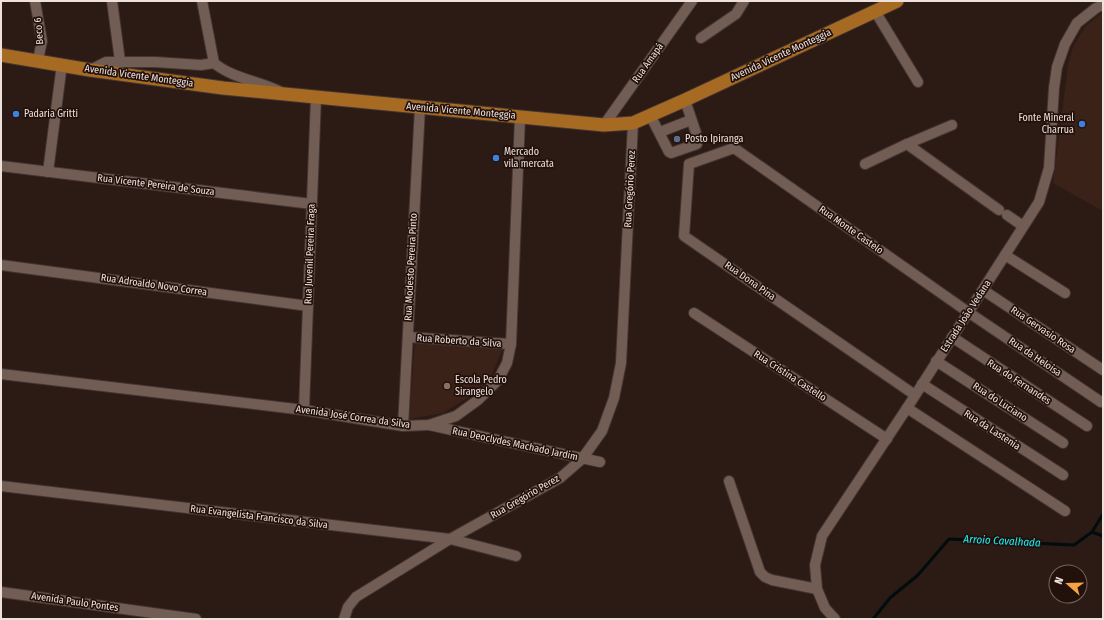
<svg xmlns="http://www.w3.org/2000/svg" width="1104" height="620" font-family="'Fira Sans Condensed',sans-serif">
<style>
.built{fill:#3a2219}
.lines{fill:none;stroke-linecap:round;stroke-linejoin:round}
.stream{stroke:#000c0d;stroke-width:3}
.minor-casing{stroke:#433532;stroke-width:12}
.major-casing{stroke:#433532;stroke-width:15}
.minor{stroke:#725d55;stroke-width:10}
.major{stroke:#a66a22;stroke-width:13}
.shop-dot{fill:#3f7fe0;stroke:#22110b;stroke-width:1.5}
.service-dot{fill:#5c6f8a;stroke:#22110b;stroke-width:1.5}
.education-dot{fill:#8d6e63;stroke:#22110b;stroke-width:1.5}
.labels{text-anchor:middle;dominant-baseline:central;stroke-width:3.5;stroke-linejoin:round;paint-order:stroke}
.street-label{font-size:10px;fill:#eee1dc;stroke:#22110b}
.poi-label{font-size:10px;fill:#eee1dc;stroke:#22110b;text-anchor:start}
.water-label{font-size:11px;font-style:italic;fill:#15f4fb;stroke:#22110b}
</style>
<rect width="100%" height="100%" fill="#2c1a14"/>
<g class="built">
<polygon points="1103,12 1103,211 1053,183 1068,65 1073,47 1085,27"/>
<polygon points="415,341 503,348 491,377 474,394 443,413 409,419"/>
</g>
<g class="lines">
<g class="stream">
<polyline points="1092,532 1103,536"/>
<polyline points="873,619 890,598 918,575 949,539 1074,545 1092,532 1103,514"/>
</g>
<g class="minor-casing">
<g id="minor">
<polyline points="35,1 42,41 38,60"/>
<polyline points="112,1 120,61"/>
<polyline points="202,1 214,63"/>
<polyline points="875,11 918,82"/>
<polyline points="701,38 736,14 744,1"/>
<path d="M90,70l16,-8h49l46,3 13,-2c18,15 44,18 65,28"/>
<polyline points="650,115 669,152 671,153 697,144 698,139 685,100"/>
<polyline points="604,125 692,1"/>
<polyline points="660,132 691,120"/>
<polyline points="907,144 999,210"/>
<polyline points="865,164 907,144 952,125"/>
<polyline points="1,166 312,204"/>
<polyline points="48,172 62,64"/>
<polyline points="1007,215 1023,226"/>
<polyline points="1005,255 1065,293"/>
<polyline points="1,265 308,306"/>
<polyline points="983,290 1103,370"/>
<polyline points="694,313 887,439"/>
<polyline points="408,337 511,344"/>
<polyline points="952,337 1087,426"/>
<polyline points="936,361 1063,443"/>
<polyline points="1,374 304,410 403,426 429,425 456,416 478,400 498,380 507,363 511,344 520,117"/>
<polyline points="922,384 1063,475"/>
<polyline points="915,395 684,236 689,164 734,148 968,312 1101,402"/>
<polyline points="907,408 1065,511"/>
<polyline points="304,410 316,97"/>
<polyline points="429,425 600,462"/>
<polyline points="403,426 420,107"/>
<polyline points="729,481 760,572 765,577 772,580 817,589"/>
<polyline points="1,486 450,539 516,556"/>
<polyline points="1,592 196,619"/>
<polyline points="344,619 348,607 356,597 450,539 560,478 582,459 602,431 614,398 621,363 633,123"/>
<polyline points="835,619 825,608 817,589 815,565 822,536 907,408 1039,202 1049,168 1054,88 1057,67 1065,44 1077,23 1096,8 1103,5"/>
</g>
</g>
<g class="major-casing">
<polyline id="major" points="1,55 90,70 223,88 604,125 633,123 685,100 897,1"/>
</g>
<use href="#minor" class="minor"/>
<use href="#major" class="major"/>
</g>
<g class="shop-dot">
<circle cx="16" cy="114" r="4"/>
<circle cx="1082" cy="124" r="4"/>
<circle cx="496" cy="158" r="4"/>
</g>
<circle class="service-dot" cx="677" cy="139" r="4"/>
<circle class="education-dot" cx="447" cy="386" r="4"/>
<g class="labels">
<g class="street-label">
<text transform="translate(39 31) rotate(-95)">Beco 6</text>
<text transform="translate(781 55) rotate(-25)">Avenida Vicente Monteggia</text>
<text transform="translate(648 63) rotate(-55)">Rua Amapá</text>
<text transform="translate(139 76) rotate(8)">Avenida Vicente Monteggia</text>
<text transform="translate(461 111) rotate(5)">Avenida Vicente Monteggia</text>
<text transform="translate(156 185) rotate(7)">Rua Vicente Pereira de Souza</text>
<text transform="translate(630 189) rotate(-87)">Rua Gregório Perez</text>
<text transform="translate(851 230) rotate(35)">Rua Monte Castelo</text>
<text transform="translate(310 254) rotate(-88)">Rua Juvenil Pereira Fraga</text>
<text transform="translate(411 267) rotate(-87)">Rua Modesto Pereira Pinto</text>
<text transform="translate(750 281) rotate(35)">Rua Dona Pina</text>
<text transform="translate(154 285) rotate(8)">Rua Adroaldo Novo Correa</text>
<text transform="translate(966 316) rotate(-57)">Estrada João Vedana</text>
<text transform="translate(1043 330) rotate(34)">Rua Gervasio Rosa</text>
<text transform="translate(459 341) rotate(4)">Rua Roberto da Silva</text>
<text transform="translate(1035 357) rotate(34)">Rua da Heloisa</text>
<text transform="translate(790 376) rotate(33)">Rua Cristina Castello</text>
<text transform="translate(1019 382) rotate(33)">Rua do Fernandes</text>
<text transform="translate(1000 402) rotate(33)">Rua do Luciano</text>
<text transform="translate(353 417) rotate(8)">Avenida José Correa da Silva</text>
<text transform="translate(992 430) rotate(33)">Rua da Lastenia</text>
<text transform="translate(515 444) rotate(12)">Rua Deoclydes Machado Jardim</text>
<text transform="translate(525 497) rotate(-30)">Rua Gregório Perez</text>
<text transform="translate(259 517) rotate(7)">Rua Evangelista Francisco da Silva</text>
<text transform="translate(75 602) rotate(8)">Avenida Paulo Pontes</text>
</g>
<g class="poi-label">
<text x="24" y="114">Padaria Gritti</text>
<text x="1074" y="118" text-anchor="end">Fonte Mineral<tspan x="1074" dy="12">Charrua</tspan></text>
<text x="685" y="139">Posto Ipiranga</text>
<text x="504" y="152">Mercado<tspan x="504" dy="12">vila mercata</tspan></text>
<text x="455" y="380">Escola Pedro<tspan x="455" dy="12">Sirangelo</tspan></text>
</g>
<g class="water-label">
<text transform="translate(1002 541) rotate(3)">Arroio Cavalhada</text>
</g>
</g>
<rect width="1104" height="620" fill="none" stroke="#eee1dc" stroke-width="4"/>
<g transform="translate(1068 584) rotate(290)"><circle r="19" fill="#22110b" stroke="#74645f"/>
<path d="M0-3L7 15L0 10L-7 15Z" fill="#f5a345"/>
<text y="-6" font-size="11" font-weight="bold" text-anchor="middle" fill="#eee1dc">N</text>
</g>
</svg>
